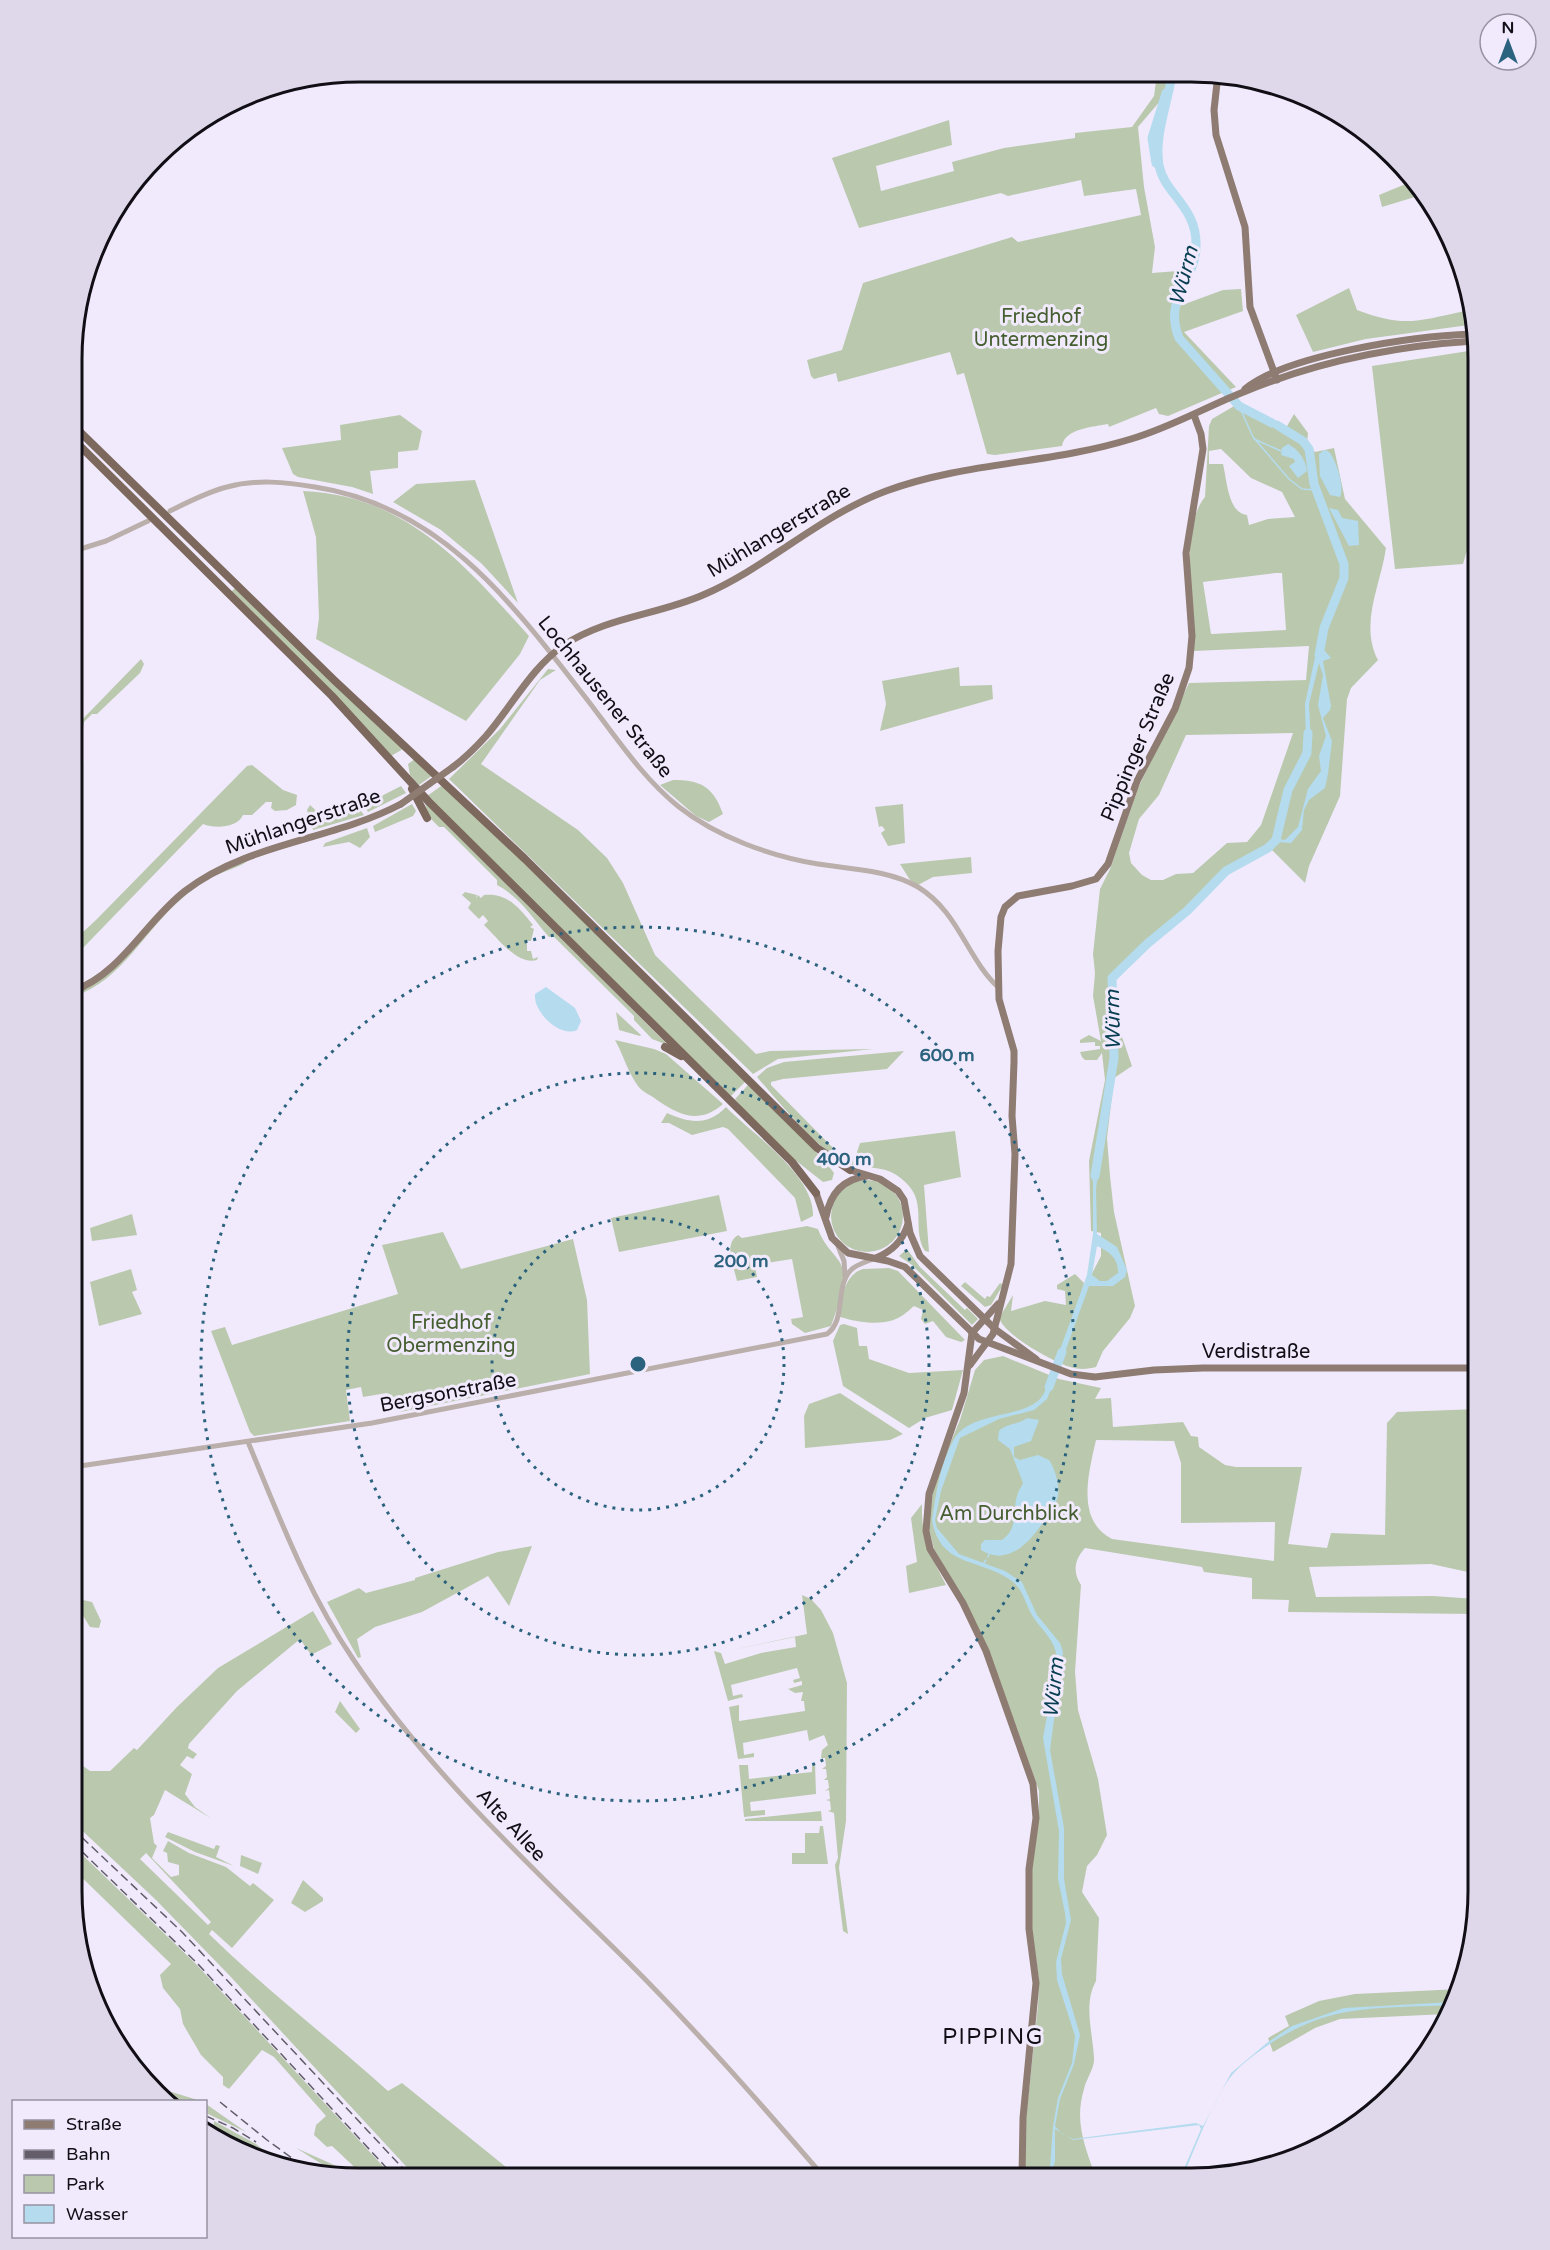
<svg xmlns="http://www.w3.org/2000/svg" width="1550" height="2250" font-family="'Varela Round',sans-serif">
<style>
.green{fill:#bac9ae;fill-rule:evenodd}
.water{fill:#b5dbee;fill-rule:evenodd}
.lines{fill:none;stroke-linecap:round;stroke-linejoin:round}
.stream{stroke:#b5dbee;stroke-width:1.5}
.river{stroke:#b5dbee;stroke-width:9}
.minor{stroke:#baafaa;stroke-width:5}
.major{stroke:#8e7b71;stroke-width:7}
.highway{stroke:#7d685d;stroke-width:8}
.rail{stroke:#625d69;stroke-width:1.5;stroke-dasharray:9 4.5;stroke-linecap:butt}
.major-bridge{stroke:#8e7b71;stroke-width:7}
.ring{fill:none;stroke:#2b627d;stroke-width:3;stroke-dasharray:3 6}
.labels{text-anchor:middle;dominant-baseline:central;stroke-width:6;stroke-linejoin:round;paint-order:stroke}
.park-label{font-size:20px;fill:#455e2f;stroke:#f1eafd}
.street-label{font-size:20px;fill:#110e16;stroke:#f1eafd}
.water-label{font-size:21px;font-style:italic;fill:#083e52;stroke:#f1eafd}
.quarter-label{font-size:22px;letter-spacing:1.5px;fill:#110e16;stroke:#f1eafd}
.rim{fill:none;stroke:#110e16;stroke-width:3}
.centre{fill:#2b627d;stroke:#f1eafd;stroke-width:3}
.ring-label{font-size:18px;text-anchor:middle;font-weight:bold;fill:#2b627d;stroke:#f1eafd;stroke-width:6;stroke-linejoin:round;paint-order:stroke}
</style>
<rect width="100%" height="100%" fill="#f1eafd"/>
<g class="green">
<path d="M1157,74h17l-4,26h-9l-23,27 6,60 11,60 -3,26 39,-3 -17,38 49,-18 18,-1 2,22 -59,21 52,55 -68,29 -9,-2 -3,-6 -47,19 -1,-3c-14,3 -43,4 -46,22l-67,9 -8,-1 -23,-81 -7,2 -7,-23 -112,30 -2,-9 -22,6 -3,-3 -4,-16 35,-10 21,-67 149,-46 6,5 123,-27 -5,-26 -52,7 -3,-16 -73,16 -7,-3 -142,35 -27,-70 117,-38 3,25 -76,21 5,25 73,-20 -2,-9 52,-14 71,-10v-5l57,-6 22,-31z"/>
<polygon points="1408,183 1418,196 1382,207 1379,195"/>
<path d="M1349,288l8,22c48,18 60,11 108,1l4,14 -103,14 -53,13 -17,-37z"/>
<polygon points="1475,350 1478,365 1478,448 1472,453 1475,478 1467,518 1475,522 1463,564 1395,569 1372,366"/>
<path d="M1241,402l14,11 31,15 8,-14 14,19 -1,10 8,9 19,-4 11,51 41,49c-5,36 -27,76 -8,112l-27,28 -4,11 -7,97 -31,70 -4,17 -35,-35 -45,24 -30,31 -74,64 -11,25 7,40 4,2 11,32 -18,12 -7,60 3,38 4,36 21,94 -5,12 -27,33 -7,16c-7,2 -17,3 -26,0 -15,-5 -64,-30 -71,-49l14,-23 -2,16 34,-10 21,4 -1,-14 -8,-2v-4l18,-11 9,9 -3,12 20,-39v-23l-10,-2 -2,-70 16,-81 -3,-27 -5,7h-12l-3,-3 -2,-5 20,-3v-3h-5v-4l-15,1v-3l9,-5 12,6 -8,-45 2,-23 -2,-19 7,-65 10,-20 29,-83 50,-103 117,-3 3,-34 -115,5c-2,-38 -14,-125 11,-154l4,-71 3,-7zM1221,449l30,29 31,14 13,25 -27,2 -19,6 -2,-10c-19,-2 -20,-35 -24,-51h-14v-13zM1275,573h7l4,57 -75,4 -8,-52zM1293,733l-32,92 -14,17 -20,1 -34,30 -17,1 -13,6h-12l-9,-5 -11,-12 -2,-10 10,-34 20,-24 27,-60z"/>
<polygon points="400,415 422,431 418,450 398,452 398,468 370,471 373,494 352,487 298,477 293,474 282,448 341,440 340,425"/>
<polygon points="475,480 518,603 482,564 441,530 393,502 416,484"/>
<path d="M303,491c103,4 162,74 226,145l-9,18 -54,67 -150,-82 3,-21 -3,-81z"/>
<polygon points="235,588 403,749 391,756 231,592"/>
<polygon points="141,659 144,664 140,673 97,714 92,714 84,722 83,729 74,739 74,728"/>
<polygon points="959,667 960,686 992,685 993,699 880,731 886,704 882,681"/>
<polygon points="548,669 556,670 540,680 481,764 578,830 607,858 623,883 655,955 756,1054 770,1051 873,1049 778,1059 753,1074 449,779 500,729"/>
<polygon points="415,759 433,775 419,785 410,775 408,764"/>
<path d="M252,765l31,25 14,5 -1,10 -9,5 -12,1 -4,-3 1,-6h-6l-14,13h-9c-6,13 -28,14 -40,9l-122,126 -7,1v-28l9,9 13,-12 151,-154z"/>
<path d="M673,780c29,0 40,7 50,34l-14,8 -13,-6 -36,-31z"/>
<polygon points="444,784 745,1082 731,1096 427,796"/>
<polygon points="401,786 406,793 368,812 364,805"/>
<path d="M425,803l240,239v2l-13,-5 -18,-19v-4l-80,-79h-5c-17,-19 -28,-39 -52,-52v-5l-53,-53h-5l-10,-10z"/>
<polygon points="412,804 416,811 413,816 375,832 373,826"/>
<polygon points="903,804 905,843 888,846 881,833 885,830 882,826 879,827 875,807"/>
<polygon points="310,805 322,816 357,806 364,815 313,830 307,810"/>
<polygon points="367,828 370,837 360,848 349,842 323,847 325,843"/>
<polygon points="971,857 972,873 933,877 918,885 910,880 900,864"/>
<path d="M249,860c-10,8 -25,11 -37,17 -9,5 -19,12 -27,19 -40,32 -60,83 -112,101v-4c40,-13 57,-46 85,-74 25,-27 57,-48 91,-59z"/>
<path d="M465,892l12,3 -1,4 2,-4 3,3 3,-3c23,-3 35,13 49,30l-3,2 4,2 -3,12h-4v10h4l2,8 5,-2 -1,3c-20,6 -40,-23 -53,-35l4,-4 -5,-6 -4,4 -11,-11 3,-5 -9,-8z"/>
<polygon points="616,1012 641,1035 640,1036 619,1030"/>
<path d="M615,1040l39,9 12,5 57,50c-24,21 -44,11 -66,-4 -6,-5 -15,-8 -19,-14 -10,-13 -15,-32 -23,-46z"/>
<path d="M904,1051l-17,18 -104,10 -12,3v3l69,70 15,3 5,-15 95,-12 6,46 -37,8 5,67 -4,-1c-13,-20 1,-46 -16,-65 -23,-26 -41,-13 -67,-25 -26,-13 -65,-61 -85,-84l10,-9 17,-6z"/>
<polygon points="748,1085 825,1161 834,1173 832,1180 823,1182 790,1156 741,1107 735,1099"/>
<path d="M726,1107c25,26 89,68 87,109l-12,6 -6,-24 -67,-69 -5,-2 -31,8 -23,-12h-8l6,-10c22,10 41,13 59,-6z"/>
<circle cx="867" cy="1216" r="36"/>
<polygon points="719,1195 727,1231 619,1252 611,1218"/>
<polygon points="132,1214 137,1235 92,1241 90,1228"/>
<path d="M807,1226l11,3c5,14 13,21 21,32 11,16 -2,48 -8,65l-26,7 -13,-9 -1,-5 12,-2 -11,-58 -37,6 2,12 -20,4c-3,-14 -14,-37 1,-46l4,3z"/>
<polygon points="443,1232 461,1269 573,1239 587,1300 590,1374 400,1412 397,1400 387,1393 363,1397 361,1387 346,1390 350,1421 254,1436 250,1432 211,1331 225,1327 232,1345 398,1294 382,1245"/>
<polygon points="907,1249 920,1267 965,1310 967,1308 978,1319 972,1325 912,1265 899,1256"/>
<polygon points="131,1269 137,1290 132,1292 142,1314 99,1326 90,1282"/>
<path d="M863,1269l26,-1 9,3 67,69 -4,2 -15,-5 -13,-16 -8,3 -4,-5 2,-9 -9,-4c-3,2 -4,4 -7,6 -18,16 -46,11 -67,5 -1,-16 5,-43 23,-48z"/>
<polygon points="965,1282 985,1299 987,1296 990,1297 1000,1283 1003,1285 991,1305 985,1307 961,1286"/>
<polygon points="844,1324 857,1328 859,1346 867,1346 869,1359 909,1373 963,1370 952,1410 925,1418 909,1428 843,1386 833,1341 840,1325"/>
<path d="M1003,1356l56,23 42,9 -6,11 16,-1 2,29 70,-5 8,14 7,1 1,10 26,18 11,2h66l-14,77 39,4 4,-15 54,2 2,-112 10,-11 81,-3 -1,165 -46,-10 -122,3 7,30 117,-1 44,3v15l-189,-2 1,-12 -37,-1v-21l-48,-6 -2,-5 -117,-19c-10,11 -13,23 -4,37l-6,87 3,38 20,69 9,56 -10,20 -10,11 -5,26 17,26 -3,63c-13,23 -3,53 -2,77 1,10 -8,21 -10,31 -10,33 1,57 12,89h-72l2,-60 12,-113 1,-25 -8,-55 1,-63 7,-44v-27l-41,-115 -31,-71 -33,-56 -6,-24 3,-26 5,-22 24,-57 15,-50 9,-10zM1096,1440l78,1 7,22v60l94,-1 -1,39 -162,-22c-37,-19 -23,-67 -16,-99z"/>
<polygon points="840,1393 903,1434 890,1440 805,1448 804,1416 809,1404"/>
<path d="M922,1504c-1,35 9,51 24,81l-37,8 -3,-27 11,-4 -6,-44z"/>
<polygon points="532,1546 509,1606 488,1576 422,1612 375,1627 357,1639 361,1657 358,1658 327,1602 359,1588 366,1593 415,1580 415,1578 498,1552"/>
<polygon points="802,1595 811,1599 821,1610 833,1633 847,1683 846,1821 839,1868 848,1934 843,1931 835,1865 838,1858 834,1813 828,1811 831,1810 830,1801 826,1800 830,1799 829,1790 825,1791 829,1788 828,1780 824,1780 827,1777 826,1769 822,1769 826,1766 825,1758 821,1758 822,1750 828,1745 824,1735 809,1741 807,1730 743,1743 744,1755 754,1753 754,1757 738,1759 729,1707 739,1705 739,1721 805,1711 804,1701 801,1701 803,1692 795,1693 788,1689 802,1685 802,1681 794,1683 793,1680 800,1678 797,1668 731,1685 733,1696 742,1694 743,1697 728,1701 714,1651 721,1653 725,1664 761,1653 796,1647 795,1637 727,1651 807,1634"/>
<polygon points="83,1600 92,1602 101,1621 99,1628 90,1627 77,1606"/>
<path d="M313,1611l19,33 -21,11 -11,-16 -63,52 -48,53 -1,4 9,6 -4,5 -6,-3 -7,9 12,9 -7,20 10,13 17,12 -47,-29 -11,25 -4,3 4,25 3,3 -5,12 19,19 8,-2v-10l-11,-3 -1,-9 -4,-2 5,-10 21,12 37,14 24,19 3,-3 21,17 -42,48 -20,-18 -3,4c56,55 120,104 179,157l14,-8 115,93h-102l-186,-201 -73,-75 -84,-79v-63l18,13h20l24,-23 3,2 40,-43 41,-39zM146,1853l65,69 -3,3 -68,-66z"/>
<polygon points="340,1701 360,1729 356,1733 335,1712"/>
<polygon points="812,1764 815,1764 816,1794 750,1802 751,1811 765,1810 765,1815 744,1817 739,1765 748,1765 749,1779 812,1772"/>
<polygon points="821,1811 822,1821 745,1821 745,1819"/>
<polygon points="820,1826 823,1826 828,1864 792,1864 792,1853 805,1853 805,1833 819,1833"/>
<polygon points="168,1832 214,1849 216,1845 220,1846 216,1857 234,1866 195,1852 165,1837"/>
<polygon points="72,1845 195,1963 392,2176 364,2176 332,2146 327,2147 314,2135 316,2125 326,2116 274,2057 262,2050 229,2089 223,2085 223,2077 201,2055 183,2024 180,2009 163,1988 160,1975 171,1964 72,1868"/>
<polygon points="241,1855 262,1863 258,1874 240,1866"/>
<polygon points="303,1880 323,1898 323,1901 305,1912 291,1903"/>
<polygon points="1460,1989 1447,2014 1340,2019 1315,2028 1273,2052 1268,2038 1289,2026 1285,2016 1319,2001 1355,1994"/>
<polygon points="149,2085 201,2101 172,2101"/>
<polygon points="206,2104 246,2132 206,2113"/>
<path d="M214,2121l42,23 16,13c-21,-8 -36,-23 -59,-28z"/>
<polygon points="296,2148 359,2176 341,2176"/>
</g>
<g class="water">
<path d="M1288,444c10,5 18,16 19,27l-9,7 -9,-12 6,-4 -1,-3 -13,-4 1,-7z"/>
<path d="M1324,450l4,1c8,7 17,37 12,46l-10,-2 -10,-19 -1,-22z"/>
<polygon points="1329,508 1338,510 1342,518 1358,521 1359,545 1349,546"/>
<polygon points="1318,643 1324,645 1324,650 1331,658 1323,661 1331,706 1330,710 1323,718 1332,741 1328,774 1325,788 1309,800 1304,810 1302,830 1291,843 1277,842 1278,839 1285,840 1298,827 1308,789 1321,771 1319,756 1326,736 1318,705 1323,675 1319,663 1309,704 1311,744 1306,744 1305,704"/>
<path d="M546,987l29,21 6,13 -4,9c-17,8 -44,-18 -42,-36z"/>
<path d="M1093,1164l6,1 -3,24 1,45 20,13 10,23 -2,7 -12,9h-24l-28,77 -5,-2 31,-86 6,-41zM1097,1246c12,5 22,13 21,27l-11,8h-7l-8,-6z"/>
<path d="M1051,1376l5,1 -9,22 -13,11 -35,9 -39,19 -19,53 -6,29 2,8 22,26 46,17 17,11 15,33 23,28 3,9 -13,98 14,78v51l7,41 -10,39 1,15 18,61 -6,29 -14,35 -5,27 7,8 11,5 123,-16 7,3 28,-53 37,-31 24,-16 52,-18 109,-6 -1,3c-76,4 -123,-3 -188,43 -14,10 -28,20 -37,34 -19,29 -31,65 -45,96h-2l21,-49 -2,-4 -126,15 -18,-11v33l-6,16h-4l5,-11 3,-41 5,-28 14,-35 3,-27 -18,-56 -1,-18 10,-39 -1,-10 -7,-34 1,-48 -16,-93 14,-77c0,-17 -11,-27 -21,-40 -10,-12 -11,-30 -24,-40 -31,-23 -72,-13 -80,-61 4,-26 8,-57 22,-81 17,-27 61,-20 84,-38 7,-6 10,-17 13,-25z"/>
<path d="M1027,1418l12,2 -8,21 -17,6v10l6,3 18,-5 11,5c6,9 11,25 9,36 -2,8 -7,14 -11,21 -15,22 -37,51 -66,33v-6l4,-4h17c17,-13 10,-27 15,-44 1,-5 4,-8 6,-13l-13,-34 -12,-9 1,-9c8,-8 19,-6 28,-13z"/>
</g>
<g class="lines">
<g class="stream">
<polyline points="1239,406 1253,437 1289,479 1302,489 1316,490"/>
<polyline points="1254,439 1281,451"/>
<polyline points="988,1557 989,1554"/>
<polyline points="983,1564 986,1560"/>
</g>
<g class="river">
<path d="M1172,74c-4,29 -18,61 -13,91 5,29 39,42 37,82 -1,35 -33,51 -17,91l60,68 33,17"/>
<polyline points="1156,163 1152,138 1166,93"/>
<polyline points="1277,425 1303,441 1309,449 1314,484 1344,564 1344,578 1324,628 1319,655"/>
<polyline points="1095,1176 1114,1058 1112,978 1147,944 1187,911 1226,871 1268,848 1276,840 1288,790 1307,753 1308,733"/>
<polyline points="1049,1387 1062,1352"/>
</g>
<g class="minor">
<path d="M170,511c18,-9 37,-19 57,-24 29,-8 59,-5 88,0 124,19 194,112 267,206 30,38 59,84 97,114 38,30 91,49 139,57 32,5 71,6 100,23 41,25 49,72 81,101"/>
<polyline points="74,551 106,541 148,521"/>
<polyline points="838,1246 844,1261 845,1276"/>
<path d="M248,1442c31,74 59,150 105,217 77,115 179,208 276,304 68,68 132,141 195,214"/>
<path d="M73,1467l299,-44 455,-89c20,-14 7,-49 25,-65 6,-5 14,-7 21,-10"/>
</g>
<g class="major">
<polyline points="1218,74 1214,110 1216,135 1245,227 1250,307 1277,380"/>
<path d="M1245,389c43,-35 171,-53 227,-55"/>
<path d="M453,767c12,-9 23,-20 33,-31 26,-30 45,-68 78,-91 43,-28 93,-30 139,-50 65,-28 116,-79 183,-104 79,-29 164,-27 245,-52 38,-11 73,-31 110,-46 74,-31 153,-47 233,-52"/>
<path d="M73,991c49,-18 72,-69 112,-100 64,-49 146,-50 216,-87"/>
<polyline points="850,1170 880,1179 898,1191 904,1200 910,1233 920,1256 995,1329 1036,1359"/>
<polyline points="816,1193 832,1238 848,1253 888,1261 905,1267 979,1339 1071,1374 1095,1377 1154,1370 1203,1368 1478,1368"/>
<path d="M826,1217c4,-23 17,-38 41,-41"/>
<path d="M876,1258c16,-7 26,-16 32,-34"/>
<polyline points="998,1304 972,1333 964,1393 929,1494 926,1531 930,1549 963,1603 986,1651 1033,1784 1036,1818 1029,1869 1029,1929 1036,1983 1023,2118 1022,2178"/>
<polyline points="970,1365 993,1334 1011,1264 1015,1154 1012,1116 1014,1062 1014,1051 999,999 998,951 1001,917 1005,907 1018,896 1072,886 1096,879 1108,864 1137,781 1175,709 1189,668 1192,636 1186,553 1203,449 1201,434 1194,415"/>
</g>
<g class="highway">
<polyline points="74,426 334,680 525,859 817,1148 850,1170"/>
<polyline points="74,440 332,696 429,802 792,1162 816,1193"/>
<polyline points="412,789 427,818"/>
<polyline points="665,1047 681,1056"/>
</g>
<g class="rail">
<polyline points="72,1828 182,1932 410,2176"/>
<polyline points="72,1842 197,1963 394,2176"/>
<polyline points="220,2102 267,2140 310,2171"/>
<polyline points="206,2116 233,2128 256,2142"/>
</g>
<polyline class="major-bridge" points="401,804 453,767"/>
</g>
<g class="ring">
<circle cx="638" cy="1364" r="146"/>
<circle cx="638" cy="1364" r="291"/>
<circle cx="638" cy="1364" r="437"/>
</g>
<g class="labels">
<g class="park-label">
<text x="1041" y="317">Friedhof<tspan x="1041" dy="23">Untermenzing</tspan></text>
<text x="451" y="1323">Friedhof<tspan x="451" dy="23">Obermenzing</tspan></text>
<text x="1009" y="1514">Am Durchblick</text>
</g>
<g class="street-label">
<text transform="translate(779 531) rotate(-31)">Mühlangerstraße</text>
<text transform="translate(605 697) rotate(51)">Lochhausener Straße</text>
<text transform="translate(1138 747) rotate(-67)">Pippinger Straße</text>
<text transform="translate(303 822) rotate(-19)">Mühlangerstraße</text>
<text x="1256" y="1352">Verdistraße</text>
<text transform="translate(448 1393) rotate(-11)">Bergsonstraße</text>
<text transform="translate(511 1825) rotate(47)">Alte Allee</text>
</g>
<g class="water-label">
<text transform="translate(1184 276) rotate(-75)">Würm</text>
<text transform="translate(1113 1020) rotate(-91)">Würm</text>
<text transform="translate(1054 1688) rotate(-84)">Würm</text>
</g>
<g class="quarter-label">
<text x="993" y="2037">PIPPING</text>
</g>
</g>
<path d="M0 0H1550V2250H0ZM359 82H1191A277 277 0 0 1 1468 359V1891A277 277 0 0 1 1191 2168H359A277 277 0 0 1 82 1891V359A277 277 0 0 1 359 82Z" fill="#dfd8eb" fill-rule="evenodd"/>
<path class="rim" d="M359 82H1191A277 277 0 0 1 1468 359V1891A277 277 0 0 1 1191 2168H359A277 277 0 0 1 82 1891V359A277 277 0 0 1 359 82Z"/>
<circle cx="638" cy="1364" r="9" class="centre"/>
<g class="ring-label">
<text x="947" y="1061">600 m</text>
<text x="844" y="1165">400 m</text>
<text x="741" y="1267">200 m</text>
</g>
<rect x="12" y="2100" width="195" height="138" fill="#f1eafd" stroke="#9792a1" stroke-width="1.5"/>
<rect x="24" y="2120" width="30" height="9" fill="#8e7b71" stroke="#9792a1" stroke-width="1.5"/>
<text x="66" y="2130" font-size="18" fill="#110e16">Straße</text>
<rect x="24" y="2150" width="30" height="9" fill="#625d69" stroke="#9792a1" stroke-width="1.5"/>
<text x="66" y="2160" font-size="18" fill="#110e16">Bahn</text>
<rect x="24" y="2175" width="30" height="18" fill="#bac9ae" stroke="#9792a1" stroke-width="1.5"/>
<text x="66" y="2190" font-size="18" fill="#110e16">Park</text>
<rect x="24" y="2205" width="30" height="18" fill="#b5dbee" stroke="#9792a1" stroke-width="1.5"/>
<text x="66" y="2220" font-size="18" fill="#110e16">Wasser</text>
<g transform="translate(1508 42)"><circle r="28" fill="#f1eafd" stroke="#9792a1" stroke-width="1.5"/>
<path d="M0-4.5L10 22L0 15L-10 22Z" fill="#2b627d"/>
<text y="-9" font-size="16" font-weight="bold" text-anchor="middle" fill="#110e16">N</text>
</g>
</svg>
